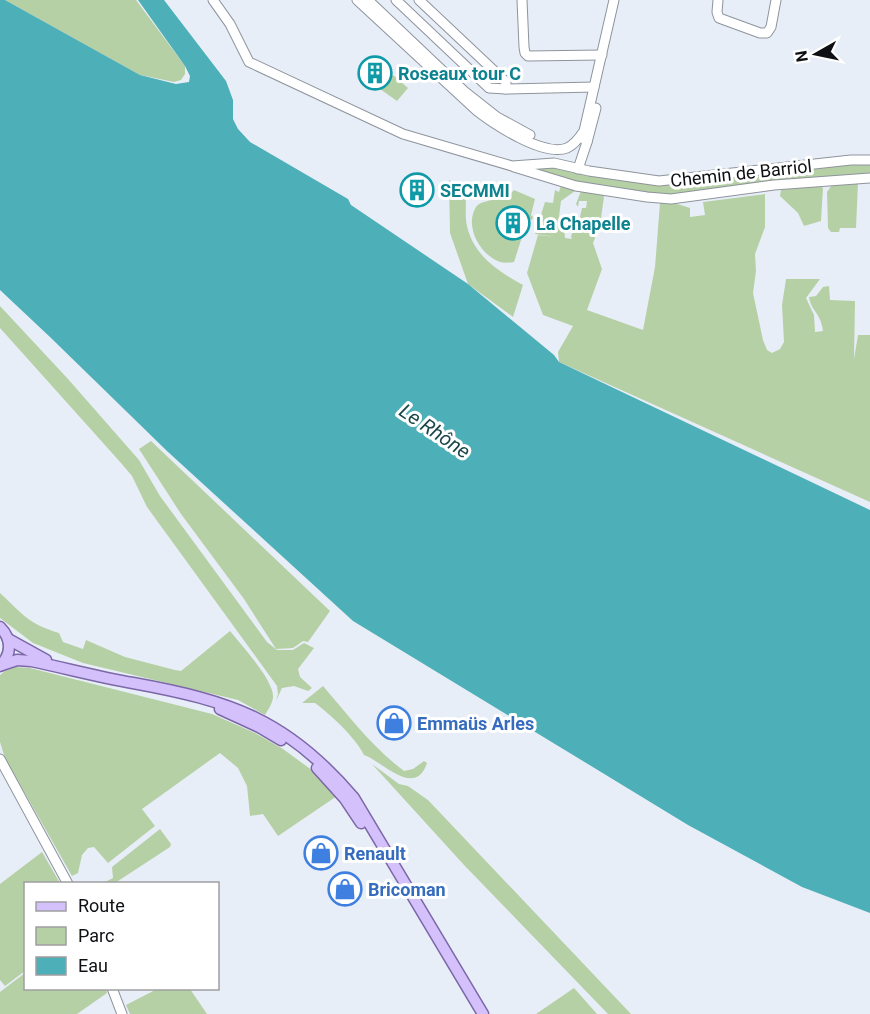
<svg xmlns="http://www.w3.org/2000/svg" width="870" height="1014" font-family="Roboto,sans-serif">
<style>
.green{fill:#b6d0a5}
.water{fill:#4dafb7}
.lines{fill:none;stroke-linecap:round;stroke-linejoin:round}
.minor-casing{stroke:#8e949d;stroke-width:11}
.major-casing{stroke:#7c67a7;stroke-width:13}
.minor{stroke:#fff;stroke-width:9}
.major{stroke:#d4c0fa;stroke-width:10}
.labels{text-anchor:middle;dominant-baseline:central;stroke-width:6;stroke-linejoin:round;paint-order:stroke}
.culture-label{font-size:18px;font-weight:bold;fill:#0d838f;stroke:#fff;text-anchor:start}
.street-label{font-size:18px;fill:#0e1013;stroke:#fff}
.shop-label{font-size:18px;font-weight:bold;fill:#366cbe;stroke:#fff;text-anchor:start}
.water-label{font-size:20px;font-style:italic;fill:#1a464a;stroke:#fff}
</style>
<rect width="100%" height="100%" fill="#e8eef8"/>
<g class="green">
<polygon points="5,0 136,0 185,66 185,74 181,80 174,82 140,75"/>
<polygon points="393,75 408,88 397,101 380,89"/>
<polygon points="870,163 870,176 673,197 581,185 535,171 535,167 542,165 660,184 800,168"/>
<path d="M449,180l15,9c4,12 0,24 3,37 7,30 31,45 56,59l-10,32 -45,-33 -18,-51z"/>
<polygon points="833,183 858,183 856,228 840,228 839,232 831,232 828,228 827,192"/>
<path d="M561,185l13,4 1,2 -14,10 -3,23 6,1 1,13 7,1 -1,-2 5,-20h4l2,-9h4l1,-7h-8l-1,6 -2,-3 5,-13 22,3 1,3 -4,28 -7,18 9,26 -15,41 56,20 12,-63 5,-64 11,-1 19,6v9l15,-2 -2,-13 62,-8v33l-10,27 1,17 -3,22 10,47 4,10 5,3 8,-4 4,-7 -2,-37 4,-26h34l-14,19 8,17 1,17 8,-1c-2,-18 -12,-20 -14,-34l7,-1 7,-9 6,-1 1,14 25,1 -1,58 4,-24h12v167l-311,-140 -1,-10 15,-26 -30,-11 -16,-42 11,-38 18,2 -21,-3 10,-32 8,1 2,-13 4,2z"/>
<polygon points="818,185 823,188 821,221 804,226 798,213 780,196 781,190"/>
<path d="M514,190l21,9 -4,16 2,2 -1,3 -22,-7 -6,19 18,5 -8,25c-5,1 -10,1 -14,0 -20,-7 -36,-36 -24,-55 6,-9 28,-5 38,-17z"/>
<polygon points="0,306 68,379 139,460 160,496 267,642 277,650 293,650 304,643 314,648 298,669 300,677 312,688 308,691 294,686 282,688 276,701 278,694 277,686 147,507 132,476 121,463 0,328"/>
<polygon points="151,441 330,611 308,642 303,641 293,648 276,649 244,599 181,514 139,449"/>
<path d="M0,593c24,22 27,30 59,40l4,9 20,7 3,-9 39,17 50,13 6,1 49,-40c11,14 45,50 43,67 -1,6 -5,12 -8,17l-27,-15 -155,-37 -50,-20 -33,-25z"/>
<polygon points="16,667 30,668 212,714 255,733 283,749 313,771 337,796 278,836 263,814 250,816 247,786 238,768 220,753 142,809 155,826 108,863 94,847 88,848 82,855 78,873 72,876 5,758 0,742 0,675 5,671"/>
<path d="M323,686c25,29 50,62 81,85l9,-2 11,-8 3,2c-12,36 -45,-2 -63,-8 -9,-18 -33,-40 -49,-52h-13z"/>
<polygon points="372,764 399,784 408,786 428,800 631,1014 608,1014 464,865"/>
<polygon points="160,829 171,844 170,847 115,883 103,883 113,878 112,867"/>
<polygon points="42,852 60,883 26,884 25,971 5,986 0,980 0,884"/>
<polygon points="25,973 26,988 106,989 107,993 77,1014 0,1014 0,992"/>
<polygon points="159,988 190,989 207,1014 130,1014 126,1005"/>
<polygon points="574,988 597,1014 536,1014"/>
</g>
<polygon class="water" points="0,0 5,0 140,75 176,84 189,82 190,76 185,66 138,0 164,0 226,81 233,100 233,119 238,129 250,142 348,199 351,205 468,284 554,355 559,362 870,510 870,913 802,887 688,825 353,621 167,451 50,337 0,290"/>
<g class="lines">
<g class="minor-casing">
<g id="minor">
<polyline points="213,0 230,24 249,62 403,134 512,166 554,163 589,171 659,181 851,160 870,160"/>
<path d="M357,0l120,111c18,14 67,46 90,37 7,-3 13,-11 17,-17l30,-131"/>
<polyline points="368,0 464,91 497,117 530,135"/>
<polyline points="396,0 489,88 506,89 506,82 419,0"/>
<polyline points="522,0 524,47 525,53 528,56 602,55"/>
<polyline points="718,0 717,12 719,18 760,33 767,33 771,27 776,0"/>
<polyline points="506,89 594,87"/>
<polyline points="587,142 596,108"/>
<polyline points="514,167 576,186 647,197 671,199 774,185 870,178"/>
<polyline points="578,169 587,142 583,138"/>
<polyline points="0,759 68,884"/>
<polyline points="112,988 122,1014"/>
</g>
</g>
<g class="major-casing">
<g id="major">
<path d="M0,627c12,12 12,27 0,39"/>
<polyline points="8,639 46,660"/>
<path d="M2,665l15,-5 14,1c34,7 68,16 102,22 99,18 155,37 221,115l129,216"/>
<polyline points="220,709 259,727 281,740"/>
<polyline points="317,768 345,799 361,823"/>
</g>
</g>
<use href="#minor" class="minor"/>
<use href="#major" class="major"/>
</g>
<defs>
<g id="building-ring" transform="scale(1.725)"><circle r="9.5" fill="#fff" stroke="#0f9aa8" stroke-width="1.5"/><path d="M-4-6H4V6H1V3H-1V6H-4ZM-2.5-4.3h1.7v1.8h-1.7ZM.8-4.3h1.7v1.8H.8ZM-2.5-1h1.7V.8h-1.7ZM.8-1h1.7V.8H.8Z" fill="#0f9aa8"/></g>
<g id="shop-ring" transform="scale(1.725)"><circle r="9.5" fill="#fff" stroke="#3f7fe0" stroke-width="1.5"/><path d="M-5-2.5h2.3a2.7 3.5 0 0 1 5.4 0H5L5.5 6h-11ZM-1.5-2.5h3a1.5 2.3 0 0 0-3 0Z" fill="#3f7fe0"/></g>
</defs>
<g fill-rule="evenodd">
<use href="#building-ring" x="375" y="73"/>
<use href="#building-ring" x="417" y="190"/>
<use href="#building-ring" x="513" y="223"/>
<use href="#shop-ring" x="394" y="723"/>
<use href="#shop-ring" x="321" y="853"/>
<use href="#shop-ring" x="345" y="889"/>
</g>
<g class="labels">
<g class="culture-label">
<text x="398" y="73">Roseaux tour C</text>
<text x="440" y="190">SECMMI</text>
<text x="536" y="223">La Chapelle</text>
</g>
<g class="street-label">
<text transform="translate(741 173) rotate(-6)">Chemin de Barriol</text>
</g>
<g class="shop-label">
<text x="417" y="723">Emmaüs Arles</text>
<text x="344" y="853">Renault</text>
<text x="368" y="889">Bricoman</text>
</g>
<g class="water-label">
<text transform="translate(435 431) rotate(34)">Le Rhône</text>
</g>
</g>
<rect x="24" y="882" width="195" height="108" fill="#ffffff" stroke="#9f9fa1" stroke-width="1.5"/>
<rect x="36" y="902" width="30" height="9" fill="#d4c0fa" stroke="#9f9fa1" stroke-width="1.5"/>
<text x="78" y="912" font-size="18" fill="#0e1013">Route</text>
<rect x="36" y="927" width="30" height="18" fill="#b6d0a5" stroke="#9f9fa1" stroke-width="1.5"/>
<text x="78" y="942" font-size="18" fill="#0e1013">Parc</text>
<rect x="36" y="957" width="30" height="18" fill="#4dafb7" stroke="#9f9fa1" stroke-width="1.5"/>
<text x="78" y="972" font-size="18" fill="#0e1013">Eau</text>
<g transform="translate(816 54) rotate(261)" stroke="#ffffff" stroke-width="4.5" paint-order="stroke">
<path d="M0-4.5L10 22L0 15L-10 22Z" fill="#0e1013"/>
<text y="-9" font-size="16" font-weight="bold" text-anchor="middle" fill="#0e1013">N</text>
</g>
</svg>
